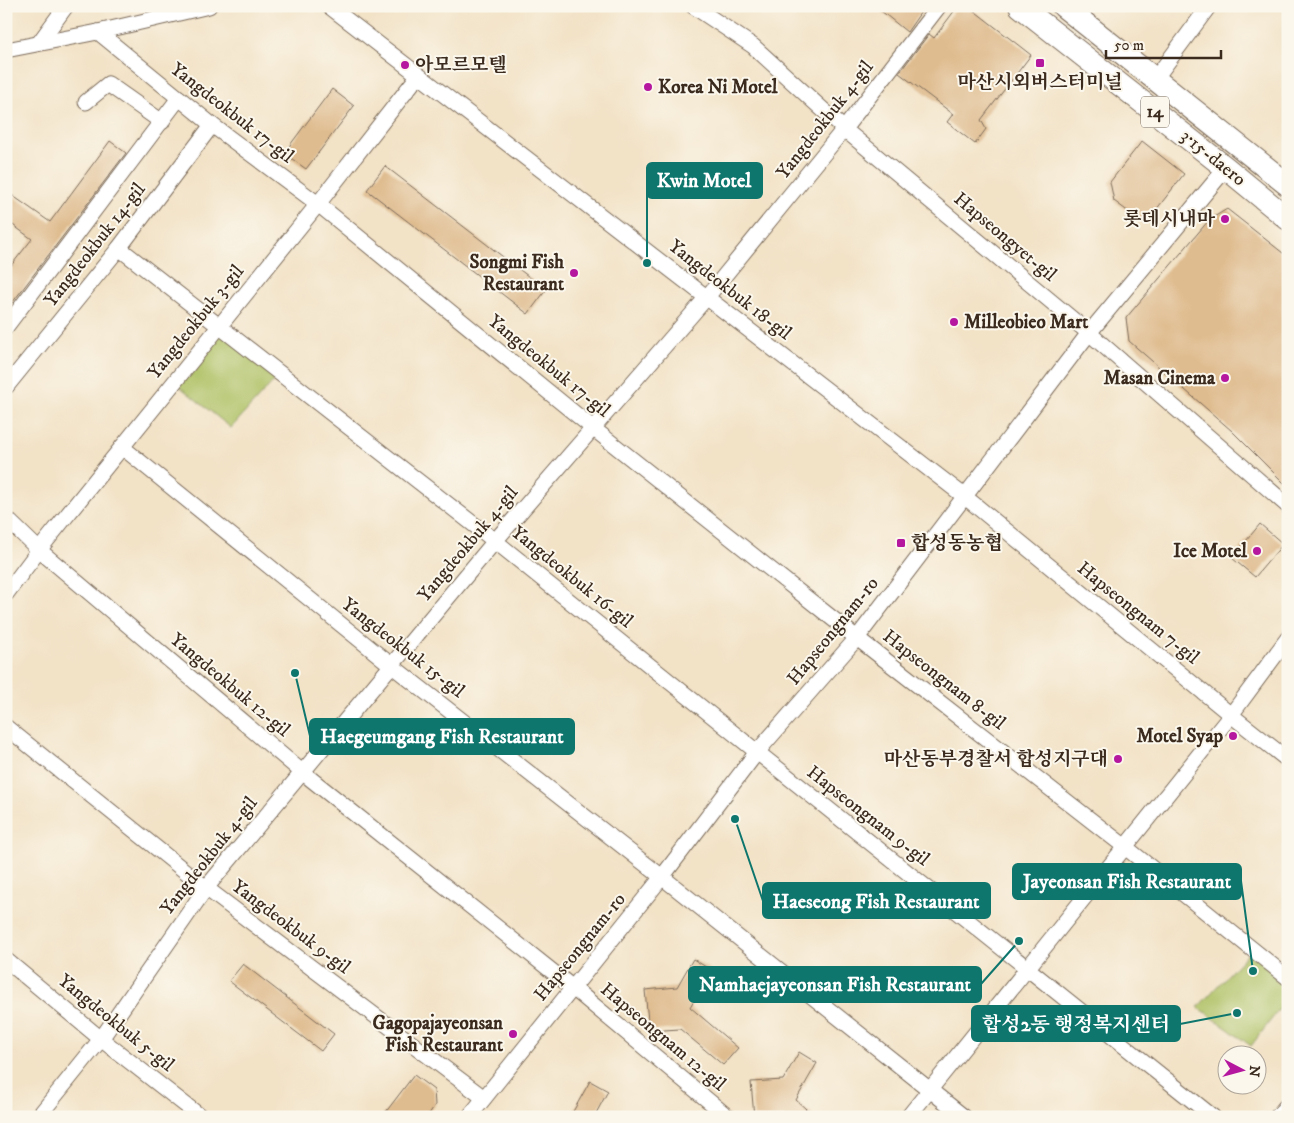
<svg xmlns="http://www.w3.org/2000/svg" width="1294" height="1123" font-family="'IM FELL DW Pica','Noto Serif KR',serif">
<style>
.green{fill:#aec165;stroke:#747642}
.building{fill:#dfbc8f}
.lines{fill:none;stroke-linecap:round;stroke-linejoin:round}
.street-casing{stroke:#7b6a59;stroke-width:17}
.primary-casing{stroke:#7b6a59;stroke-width:24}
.street{stroke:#fff;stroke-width:15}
.primary{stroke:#fff;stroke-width:22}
.poi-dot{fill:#b5179e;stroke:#fbf7ec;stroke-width:2}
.labels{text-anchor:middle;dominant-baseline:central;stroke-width:4;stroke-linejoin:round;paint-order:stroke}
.shield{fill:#fbf7ec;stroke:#75685c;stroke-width:1}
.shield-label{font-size:18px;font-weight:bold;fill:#3b2a1e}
.poi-label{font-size:19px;font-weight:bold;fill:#3b2a1e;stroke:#fbf7ec;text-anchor:end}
.street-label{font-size:19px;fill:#3b2a1e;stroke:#fbf7ec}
.leader{fill:none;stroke:#0f766e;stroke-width:2}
.callout-dot{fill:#0f766e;stroke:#fbf7ec;stroke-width:2}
.callout{fill:#0f766e;stroke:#0f766e;stroke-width:2}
.callout-label{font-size:20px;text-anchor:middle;font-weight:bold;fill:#fff}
</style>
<rect width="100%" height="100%" fill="#fbf7ec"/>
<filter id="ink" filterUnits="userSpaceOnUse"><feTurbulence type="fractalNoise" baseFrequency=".02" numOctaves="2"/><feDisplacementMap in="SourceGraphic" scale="10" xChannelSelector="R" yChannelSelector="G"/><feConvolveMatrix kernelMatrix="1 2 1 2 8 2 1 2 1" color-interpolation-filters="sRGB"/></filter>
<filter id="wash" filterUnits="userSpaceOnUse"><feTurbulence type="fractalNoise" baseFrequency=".0096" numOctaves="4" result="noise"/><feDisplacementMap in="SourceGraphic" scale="20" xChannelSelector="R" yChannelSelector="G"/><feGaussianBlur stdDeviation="1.12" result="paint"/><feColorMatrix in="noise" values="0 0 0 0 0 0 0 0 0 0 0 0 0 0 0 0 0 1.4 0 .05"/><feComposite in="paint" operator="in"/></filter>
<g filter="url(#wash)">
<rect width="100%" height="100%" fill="#f2e2c6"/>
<g class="green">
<polygon points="219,325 281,373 231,428 174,382"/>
<polygon points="1252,949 1288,978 1288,998 1251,1046 1198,1007"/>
</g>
<g id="blocks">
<g class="building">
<polygon points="875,6 925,6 907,32"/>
<polygon points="964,7 972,9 1031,55 981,120 986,129 975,144 947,122 953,114 899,73 929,34 934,38 955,10"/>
<polygon points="332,89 354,106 306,169 284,153"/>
<polygon points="110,141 126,153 6,311 6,272 32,239 6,220 6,191 50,222"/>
<polygon points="1142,141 1184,174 1145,224 1114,201 1110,182"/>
<polygon points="385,166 546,290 528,314 367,190"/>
<polygon points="1227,209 1288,257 1288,487 1232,431 1129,341 1126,318 1209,220"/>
<polygon points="1260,524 1283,544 1255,577 1232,558"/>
<polygon points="693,959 711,970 690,1007 738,1048 723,1065 680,1029 649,1031 645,990 677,987"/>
<polygon points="243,964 334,1034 321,1051 229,981"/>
<polygon points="799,1052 817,1063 796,1100 815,1117 754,1117 751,1082 783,1080"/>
<polygon points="414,1075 434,1090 435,1105 427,1117 382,1117"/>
<polygon points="590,1081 608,1091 594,1117 570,1117"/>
</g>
</g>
</g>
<g filter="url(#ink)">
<use href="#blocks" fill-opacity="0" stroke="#7b6a59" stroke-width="1"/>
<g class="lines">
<g class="street-casing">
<g id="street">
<polyline points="329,6 964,496 1231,715 1288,760"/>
<polyline points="693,6 753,46 844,129 1089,333 1288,506"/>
<polyline points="98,32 212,125 318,204 594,429 857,638 1124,846 1288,978"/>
<polyline points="39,43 66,6"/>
<polyline points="6,50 98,32 209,6"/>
<polyline points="1155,79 1209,6"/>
<polyline points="86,102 108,84 162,122"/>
<polyline points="119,248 495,541 757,752 1213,1117"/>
<polyline points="6,327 179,98"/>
<polyline points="6,387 119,248 212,125"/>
<polyline points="122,447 391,665 662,877 964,1117"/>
<polyline points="6,518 39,550 302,772 573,988 728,1117"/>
<polyline points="6,594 39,550 318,204 418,76"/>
<polyline points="6,727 206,888 484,1098"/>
<polyline points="6,960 101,1039 201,1117"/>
<polyline points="38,1117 101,1039 206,888 495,541 707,297 844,129 939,6"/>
<polyline points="469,1117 662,877 757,752 857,638 1089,333 1226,168"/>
<polyline points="908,1117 1231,715 1288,638"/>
<polyline points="1277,1117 1288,1104"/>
</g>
</g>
<g class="primary-casing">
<g id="primary">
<polyline points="1020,6 1226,168 1288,219"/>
<polyline points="1063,6 1288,185"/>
</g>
</g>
<use href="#street" class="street"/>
<use href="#primary" class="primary"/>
</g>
</g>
<g class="poi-dot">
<rect x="1035" y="58" width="10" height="10" rx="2.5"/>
<circle cx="405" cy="65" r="5"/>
<circle cx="648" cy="87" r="5"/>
<circle cx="1225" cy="219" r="5"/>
<circle cx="574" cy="273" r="5"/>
<circle cx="954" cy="322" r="5"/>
<circle cx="1225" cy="378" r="5"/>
<rect x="896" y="538" width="10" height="10" rx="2.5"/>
<circle cx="1257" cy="551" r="5"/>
<circle cx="1233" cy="736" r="5"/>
<circle cx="1118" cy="759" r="5"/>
<circle cx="513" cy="1034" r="5"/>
</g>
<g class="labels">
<rect class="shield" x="1141" y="96.5" width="28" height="31" rx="4"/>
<g class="shield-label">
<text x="1155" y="112">14</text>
</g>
<g class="poi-label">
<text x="415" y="65" text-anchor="start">아모르모텔</text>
<text x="1040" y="82" text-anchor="middle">마산시외버스터미널</text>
<text x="658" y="87" text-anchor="start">Korea Ni Motel</text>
<text x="1215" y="219">롯데시내마</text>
<text x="564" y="262">Songmi Fish<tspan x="564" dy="22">Restaurant</tspan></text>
<text x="964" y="322" text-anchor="start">Milleobieo Mart</text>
<text x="1215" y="378">Masan Cinema</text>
<text x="911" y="543" text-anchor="start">합성동농협</text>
<text x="1247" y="551">Ice Motel</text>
<text x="1223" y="736">Motel Syap</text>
<text x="1108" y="759">마산동부경찰서 합성지구대</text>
<text x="503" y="1023">Gagopajayeonsan<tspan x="503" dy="22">Fish Restaurant</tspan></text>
</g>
<g class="street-label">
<text transform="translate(232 113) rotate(38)">Yangdeokbuk 17-gil</text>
<text transform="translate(825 120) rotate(-52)">Yangdeokbuk 4-gil</text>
<text transform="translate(1213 158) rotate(39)">3·15-daero</text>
<text transform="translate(1005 237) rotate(40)">Hapseongyet-gil</text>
<text transform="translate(95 245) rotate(-52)">Yangdeokbuk 14-gil</text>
<text transform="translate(730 290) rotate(38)">Yangdeokbuk 18-gil</text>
<text transform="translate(196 322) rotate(-51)">Yangdeokbuk 3-gil</text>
<text transform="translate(549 366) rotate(39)">Yangdeokbuk 17-gil</text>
<text transform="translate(468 544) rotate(-50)">Yangdeokbuk 4-gil</text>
<text transform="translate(572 577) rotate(39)">Yangdeokbuk 16-gil</text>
<text transform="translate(1138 613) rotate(39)">Hapseongnam 7-gil</text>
<text transform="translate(833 631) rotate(-51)">Hapseongnam-ro</text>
<text transform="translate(403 648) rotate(38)">Yangdeokbuk 15-gil</text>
<text transform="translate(944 680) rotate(38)">Hapseongnam 8-gil</text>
<text transform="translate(230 685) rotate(40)">Yangdeokbuk 12-gil</text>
<text transform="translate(868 816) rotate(38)">Hapseongnam 9-gil</text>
<text transform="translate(209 856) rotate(-52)">Yangdeokbuk 4-gil</text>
<text transform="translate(291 927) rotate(37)">Yangdeokbuk 9-gil</text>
<text transform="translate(580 947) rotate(-51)">Hapseongnam-ro</text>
<text transform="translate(116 1023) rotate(39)">Yangdeokbuk 5-gil</text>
<text transform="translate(663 1037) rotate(40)">Hapseongnam 12-gil</text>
</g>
</g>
<path class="leader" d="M647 263L647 180M295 673L310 736M1253 971L1241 881M735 819L763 901M1019 941L981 984M1237 1013L1180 1024"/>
<g class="callout-dot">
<circle cx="647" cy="263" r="5"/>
<circle cx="295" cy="673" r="5"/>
<circle cx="1253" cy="971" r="5"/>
<circle cx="735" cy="819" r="5"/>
<circle cx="1019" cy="941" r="5"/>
<circle cx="1237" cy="1013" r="5"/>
</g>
<g class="callout">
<rect x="647" y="163" width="115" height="35" rx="5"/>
<rect x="310" y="719" width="264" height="35" rx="5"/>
<rect x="1013" y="864" width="228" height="35" rx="5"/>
<rect x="763" y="883" width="227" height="35" rx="5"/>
<rect x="689" y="967" width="292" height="35" rx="5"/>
<rect x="972" y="1006" width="208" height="35" rx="5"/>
</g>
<g class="callout-label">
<text x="704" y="187">Kwin Motel</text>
<text x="442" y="743">Haegeumgang Fish Restaurant</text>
<text x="1127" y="888">Jayeonsan Fish Restaurant</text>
<text x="876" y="908">Haeseong Fish Restaurant</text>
<text x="835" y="991">Namhaejayeonsan Fish Restaurant</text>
<text x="1076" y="1031">합성2동 행정복지센터</text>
</g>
<rect width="1294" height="1123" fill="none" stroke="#fbf7ec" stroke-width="25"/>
<g transform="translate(1242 1070) rotate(96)"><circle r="24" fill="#fbf7ec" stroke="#aea59a"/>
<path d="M0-4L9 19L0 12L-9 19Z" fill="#b5179e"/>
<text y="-8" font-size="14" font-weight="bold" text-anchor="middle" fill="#3b2a1e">N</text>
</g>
<path d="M1106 50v8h115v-8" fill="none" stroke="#3b2a1e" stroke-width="2.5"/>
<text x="1114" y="50" font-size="15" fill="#3b2a1e" stroke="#fbf7ec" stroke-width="4" paint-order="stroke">50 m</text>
</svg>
